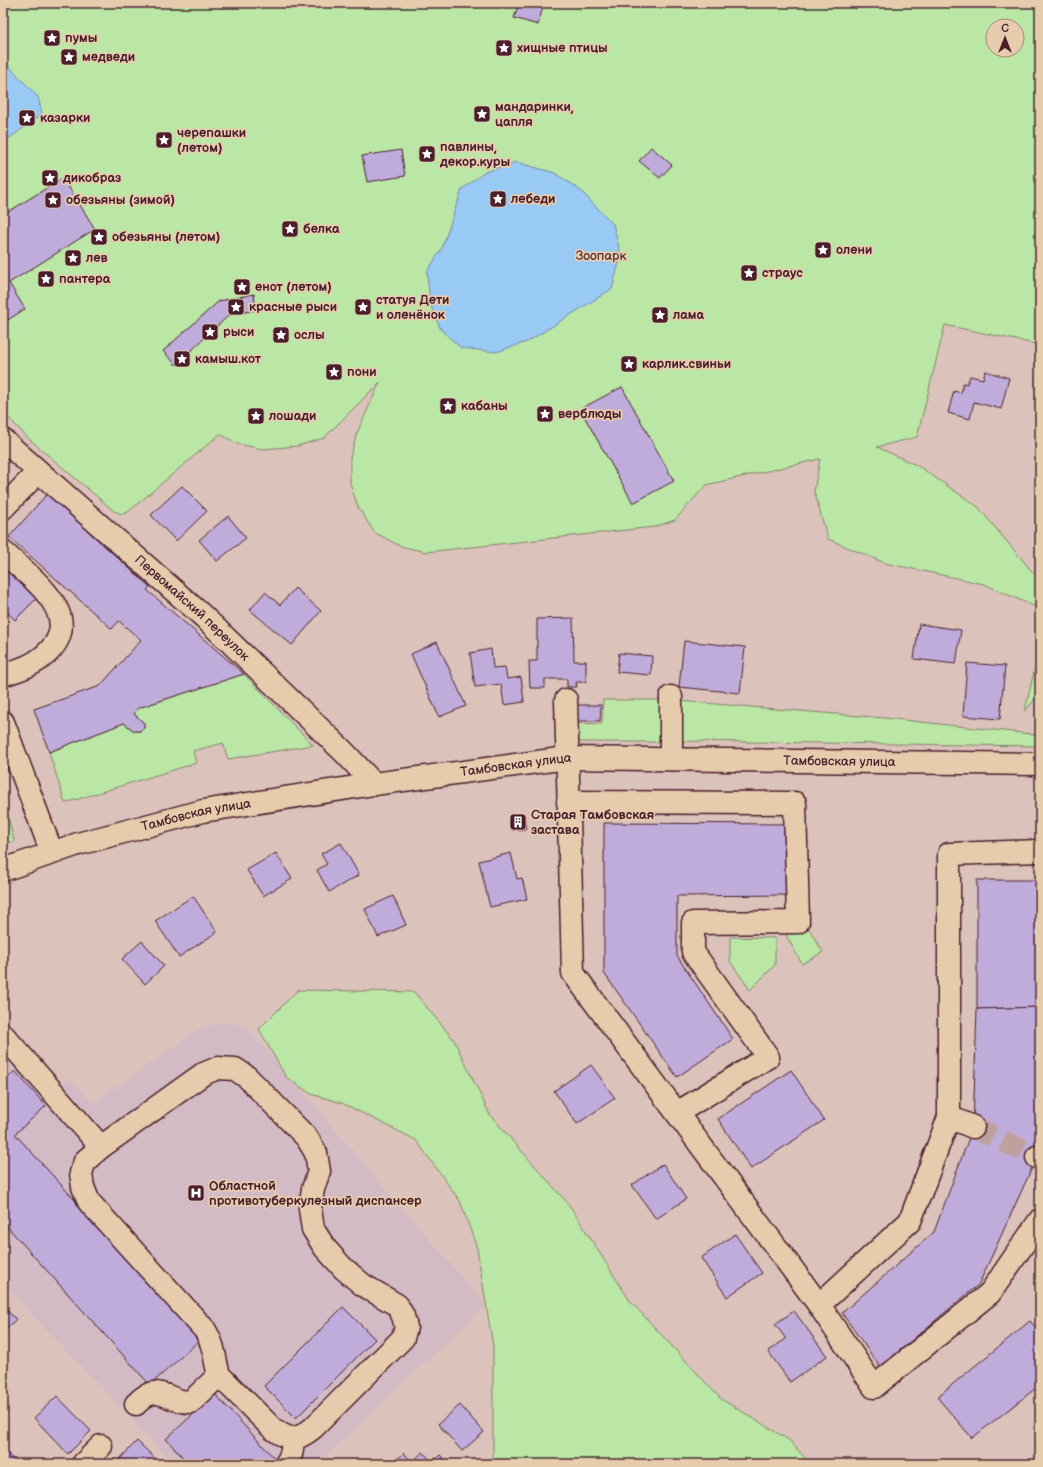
<svg xmlns="http://www.w3.org/2000/svg" width="1043" height="1467" font-family="'Balsamiq Sans',sans-serif">
<style>
.built{fill:#d3bbc5}
.green{fill:#bae7a5;stroke:#828368;fill-rule:evenodd}
.water{fill:#99c9f5;stroke:#7985a4}
.building{fill:#c0acdb;stroke:#4a1f2b}
.lines{fill:none;stroke-linecap:round;stroke-linejoin:round}
.minor-tunnel{stroke:#bea19e;stroke-width:22;stroke-dasharray:22 11;stroke-linecap:butt}
.minor-casing{stroke:#4a1f2b;stroke-width:25}
.major-casing{stroke:#4a1f2b;stroke-width:25}
.minor{stroke:#e6cbad;stroke-width:22}
.major{stroke:#e6cbad;stroke-width:22}
.labels{text-anchor:middle;dominant-baseline:central;stroke-width:3.5;stroke-linejoin:round;paint-order:stroke}
.poi-label{font-size:13px;font-weight:bold;fill:#4a1f2b;stroke:#e6cbad;text-anchor:start}
.park-label{font-size:13px;fill:#553337;stroke:#e6cbad}
.street-label{font-size:13px;fill:#4a1f2b;stroke:#e6cbad}
</style>
<rect width="100%" height="100%" fill="#dbc2bb"/>
<filter id="ink" filterUnits="userSpaceOnUse"><feTurbulence type="fractalNoise" baseFrequency=".025" numOctaves="2"/><feDisplacementMap in="SourceGraphic" scale="8" xChannelSelector="R" yChannelSelector="G"/><feConvolveMatrix kernelMatrix="1 2 1 2 8 2 1 2 1" color-interpolation-filters="sRGB"/></filter>
<g filter="url(#ink)">
<polygon class="built" points="219,1023 236,1024 250,1031 486,1305 317,1464 174,1464 3,1284 3,1050 53,1091 69,1078 93,1103 203,1027"/>
<g class="green">
<path d="M3,3h1037v342l-95,-20 -28,112 -40,10 41,19 59,40 63,75v28l-56,-25 -99,-21 -57,-24 -14,-48 6,-32 -114,26 -31,35 -21,7 -228,25 -26,-6 -26,-14 -16,-25 -8,-24v-25l7,-25 23,-51 -56,56 -27,8 -34,3 -25,-5 -18,-10 -92,78 -6,2 -8,-3 -85,-72 -26,-27zM993,26h24v24h-24z"/>
<polygon points="1040,645 1040,693 1025,711"/>
<polygon points="244,674 313,745 228,759 223,743 193,751 196,763 65,803 49,752 124,723 134,731 140,731 144,728 144,723 134,714 138,708"/>
<polygon points="603,700 663,700 662,742 571,742 571,723 602,724"/>
<polygon points="679,701 884,718 1040,735 1040,746 679,741"/>
<polygon points="3,798 14,841 3,845"/>
<polygon points="806,924 823,952 802,964 786,935"/>
<polygon points="730,937 775,938 775,965 750,990 730,961"/>
<polygon points="298,990 414,992 454,1040 490,1115 570,1206 630,1301 721,1399 789,1440 810,1464 493,1464 493,1346 477,1248 460,1201 416,1140 342,1103 311,1094 286,1077 259,1029"/>
</g>
<g class="water">
<polygon points="3,60 38,97 42,114 3,143"/>
<polygon points="516,162 555,173 581,191 613,224 621,255 612,289 527,342 496,352 461,348 441,330 430,304 427,272 442,248 462,189 485,172"/>
</g>
<g class="building">
<polygon points="519,3 544,3 538,25 514,18"/>
<polygon points="651,147 672,165 660,178 639,161"/>
<polygon points="401,150 405,176 367,182 362,156"/>
<polygon points="63,178 95,229 9,283 25,309 3,323 3,215"/>
<polygon points="254,294 256,310 229,315 176,365 163,351 219,301"/>
<polygon points="985,371 1009,378 1001,409 974,402 970,419 948,413 954,391 961,393 963,383 967,384 970,376 983,379"/>
<polygon points="622,387 674,481 633,503 580,409"/>
<polygon points="182,486 207,511 176,541 151,515"/>
<polygon points="47,494 150,587 147,590 244,674 138,708 134,714 144,723 144,728 140,731 134,731 124,723 49,752 34,709 100,686 141,640 119,621 112,629 9,537"/>
<polygon points="228,516 246,538 217,561 199,540"/>
<polygon points="3,566 36,599 15,620 3,608"/>
<polygon points="295,588 321,611 292,645 250,610 265,592 280,605"/>
<polygon points="573,618 574,661 586,661 586,682 576,682 577,687 567,687 567,679 545,679 545,688 530,688 529,661 537,661 537,619"/>
<polygon points="919,624 961,630 956,664 914,659"/>
<polygon points="684,641 745,647 740,693 679,687"/>
<polygon points="437,642 466,706 439,717 411,654"/>
<polygon points="491,649 493,668 505,667 507,679 521,677 524,702 504,705 501,684 475,687 470,653"/>
<polygon points="619,653 652,656 651,675 617,672"/>
<polygon points="967,663 1005,666 1000,719 963,716"/>
<polygon points="571,705 601,705 600,721 571,721"/>
<polygon points="524,814 526,829 512,830 510,815"/>
<polygon points="604,823 788,824 788,895 677,896 677,956 733,1039 677,1077 604,973"/>
<polygon points="341,843 359,875 329,892 317,870 327,864 321,854"/>
<polygon points="276,853 292,879 263,896 247,870"/>
<polygon points="511,853 517,879 522,878 527,899 490,907 479,861"/>
<polygon points="977,880 1040,880 1040,1007 977,1009"/>
<polygon points="193,896 217,932 179,957 155,921"/>
<polygon points="393,896 406,925 378,937 365,909"/>
<polygon points="142,941 164,966 145,984 122,959"/>
<polygon points="1040,1007 1037,1157 979,1284 880,1367 842,1313 934,1232 973,1127 977,1009"/>
<polygon points="591,1065 615,1098 577,1124 554,1091"/>
<polygon points="791,1070 824,1120 751,1169 718,1119"/>
<polygon points="15,1071 46,1106 15,1134 201,1339 150,1385 3,1222 3,1082"/>
<polygon points="663,1164 686,1199 656,1219 632,1185"/>
<polygon points="735,1234 762,1273 727,1297 701,1258"/>
<polygon points="3,1307 16,1319 3,1333"/>
<polygon points="343,1307 375,1339 296,1418 264,1386"/>
<polygon points="794,1311 827,1356 790,1382 768,1351 786,1339 775,1324"/>
<polygon points="1030,1321 1040,1332 1040,1385 972,1438 937,1397"/>
<polygon points="215,1394 276,1460 271,1464 189,1464 166,1439"/>
<polygon points="57,1396 91,1431 68,1454 34,1418"/>
<polygon points="460,1405 484,1432 462,1451 438,1424"/>
<polygon points="137,1441 161,1464 115,1464"/>
<polygon points="6,1452 17,1464 3,1464 3,1455"/>
<polygon points="423,1452 432,1462 440,1455 449,1464 392,1464 404,1453 412,1462"/>
</g>
<g class="lines">
<polyline class="minor-tunnel" points="973,1127 1037,1157"/>
<g class="minor-casing">
<g id="minor">
<path id="s1" d="M3,440l201,177 141,136 29,31"/>
<polyline points="3,508 38,472"/>
<path d="M3,552c32,29 91,70 34,109 -10,7 -23,10 -34,14"/>
<polyline points="566,700 573,973 819,1305"/>
<polyline points="3,722 52,853"/>
<polyline points="671,759 671,697"/>
<polyline points="568,802 795,803 798,922 693,923 693,952 768,1057 677,1113"/>
<polyline points="1040,851 949,854 949,1117 910,1221 819,1305 874,1387 990,1293 1040,1220"/>
<polyline points="3,1035 101,1147"/>
<path d="M218,1068l17,1 12,8 60,61 9,15 3,18 -6,18 -3,20 3,20 12,19 18,20 20,17 34,20 6,11 3,11 -3,11 -90,90c-16,13 -23,13 -40,1l-54,-54c-5,-17 -4,-29 -14,-45l-116,-128 -6,-15 -2,-14 4,-12 16,-14 102,-73z"/>
<polyline points="949,1117 973,1127"/>
<polyline points="1037,1157 1040,1158"/>
<path d="M136,1404c23,-24 31,-1 55,-2l28,-27"/>
<polyline points="83,1464 101,1446"/>
<path d="M286,1464c6,-9 7,-15 6,-25"/>
</g>
</g>
<g class="major-casing">
<g id="major">
<path id="s2" d="M3,870l75,-26 125,-33 171,-27 193,-26 473,6"/>
</g>
</g>
<use href="#minor" class="minor"/>
<use href="#major" class="major"/>
</g>
</g>
<defs>
<g id="sight-square" transform="scale(0.9)"><rect x="-9" y="-9" width="18" height="18" rx="4" fill="#4a1f2b" stroke="#e6cbad"/><path d="M0-6L1.8-2.2L6-1.7L2.9 1.2L3.7 5.4L0 3.3L-3.7 5.4L-2.9 1.2L-6-1.7L-1.8-2.2Z" fill="#fff"/></g>
<g id="building-square" transform="scale(0.9)"><rect x="-9" y="-9" width="18" height="18" rx="4" fill="#4a1f2b" stroke="#e6cbad"/><path d="M-4-6H4V6H1V3H-1V6H-4ZM-2.5-4.3h1.7v1.8h-1.7ZM.8-4.3h1.7v1.8H.8ZM-2.5-1h1.7V.8h-1.7ZM.8-1h1.7V.8H.8Z" fill="#fff"/></g>
<g id="hospital-square" transform="scale(0.9)"><rect x="-9" y="-9" width="18" height="18" rx="4" fill="#4a1f2b" stroke="#e6cbad"/><path d="M-5-5h3v3.5h4V-5h3V5h-3V1.5h-4V5h-3Z" fill="#fff"/></g>
</defs>
<g fill-rule="evenodd">
<use href="#sight-square" x="52" y="38"/>
<use href="#sight-square" x="504" y="48"/>
<use href="#sight-square" x="69" y="57"/>
<use href="#sight-square" x="482" y="114"/>
<use href="#sight-square" x="27" y="118"/>
<use href="#sight-square" x="164" y="140"/>
<use href="#sight-square" x="427" y="154"/>
<use href="#sight-square" x="50" y="178"/>
<use href="#sight-square" x="498" y="199"/>
<use href="#sight-square" x="53" y="200"/>
<use href="#sight-square" x="290" y="229"/>
<use href="#sight-square" x="99" y="237"/>
<use href="#sight-square" x="823" y="250"/>
<use href="#sight-square" x="73" y="258"/>
<use href="#sight-square" x="749" y="273"/>
<use href="#sight-square" x="46" y="279"/>
<use href="#sight-square" x="242" y="287"/>
<use href="#sight-square" x="236" y="307"/>
<use href="#sight-square" x="363" y="307"/>
<use href="#sight-square" x="660" y="315"/>
<use href="#sight-square" x="210" y="332"/>
<use href="#sight-square" x="281" y="335"/>
<use href="#sight-square" x="182" y="359"/>
<use href="#sight-square" x="629" y="364"/>
<use href="#sight-square" x="334" y="372"/>
<use href="#sight-square" x="448" y="406"/>
<use href="#sight-square" x="545" y="414"/>
<use href="#sight-square" x="256" y="416"/>
<use href="#building-square" x="518" y="822"/>
<use href="#hospital-square" x="196" y="1193"/>
</g>
<g class="labels">
<g class="poi-label">
<text x="65" y="38">пумы</text>
<text x="517" y="48">хищные птицы</text>
<text x="82" y="57">медведи</text>
<text x="495" y="107">мандаринки,<tspan x="495" dy="15">цапля</tspan></text>
<text x="40" y="118">казарки</text>
<text x="177" y="133">черепашки<tspan x="177" dy="15">(летом)</tspan></text>
<text x="440" y="147">павлины,<tspan x="440" dy="15">декор.куры</tspan></text>
<text x="63" y="178">дикобраз</text>
<text x="511" y="199">лебеди</text>
<text x="66" y="200">обезьяны (зимой)</text>
<text x="303" y="229">белка</text>
<text x="112" y="237">обезьяны (летом)</text>
<text x="836" y="250">олени</text>
<text x="86" y="258">лев</text>
<text x="762" y="273">страус</text>
<text x="59" y="279">пантера</text>
<text x="255" y="287">енот (летом)</text>
<text x="376" y="300">статуя Дети<tspan x="376" dy="15">и оленёнок</tspan></text>
<text x="249" y="307">красные рыси</text>
<text x="673" y="315">лама</text>
<text x="223" y="332">рыси</text>
<text x="294" y="335">ослы</text>
<text x="195" y="359">камыш.кот</text>
<text x="642" y="364">карлик.свиньи</text>
<text x="347" y="372">пони</text>
<text x="461" y="406">кабаны</text>
<text x="558" y="414">верблюды</text>
<text x="269" y="416">лошади</text>
<text x="531" y="815">Старая Тамбовская<tspan x="531" dy="15">застава</tspan></text>
<text x="209" y="1186">Областной<tspan x="209" dy="15">противотуберкулезный диспансер</tspan></text>
</g>
<g class="park-label">
<text x="601" y="256">Зоопарк</text>
</g>
<g class="street-label">
<text stroke="none"><textPath href="#s1" startOffset="253">Первомайский переулок</textPath></text>
<text stroke="none"><textPath href="#s2" startOffset="849">Тамбовская улица</textPath></text>
<text stroke="none"><textPath href="#s2" startOffset="525">Тамбовская улица</textPath></text>
<text stroke="none"><textPath href="#s2" startOffset="201">Тамбовская улица</textPath></text>
</g>
</g>
<rect width="1043" height="1467" fill="none" stroke="#e6cbad" stroke-width="16"/>
<rect x="8" y="8" width="1027" height="1451" fill="none" stroke="#4a1f2b" stroke-width="1.5" filter="url(#ink)"/>
<g transform="translate(1005 38)"><circle r="19" fill="#e6cbad" stroke="#a88679"/>
<path d="M0-3L7 15L0 10L-7 15Z" fill="#4a1f2b"/>
<text y="-6" font-size="11" font-weight="bold" text-anchor="middle" fill="#4a1f2b">С</text>
</g>
</svg>
